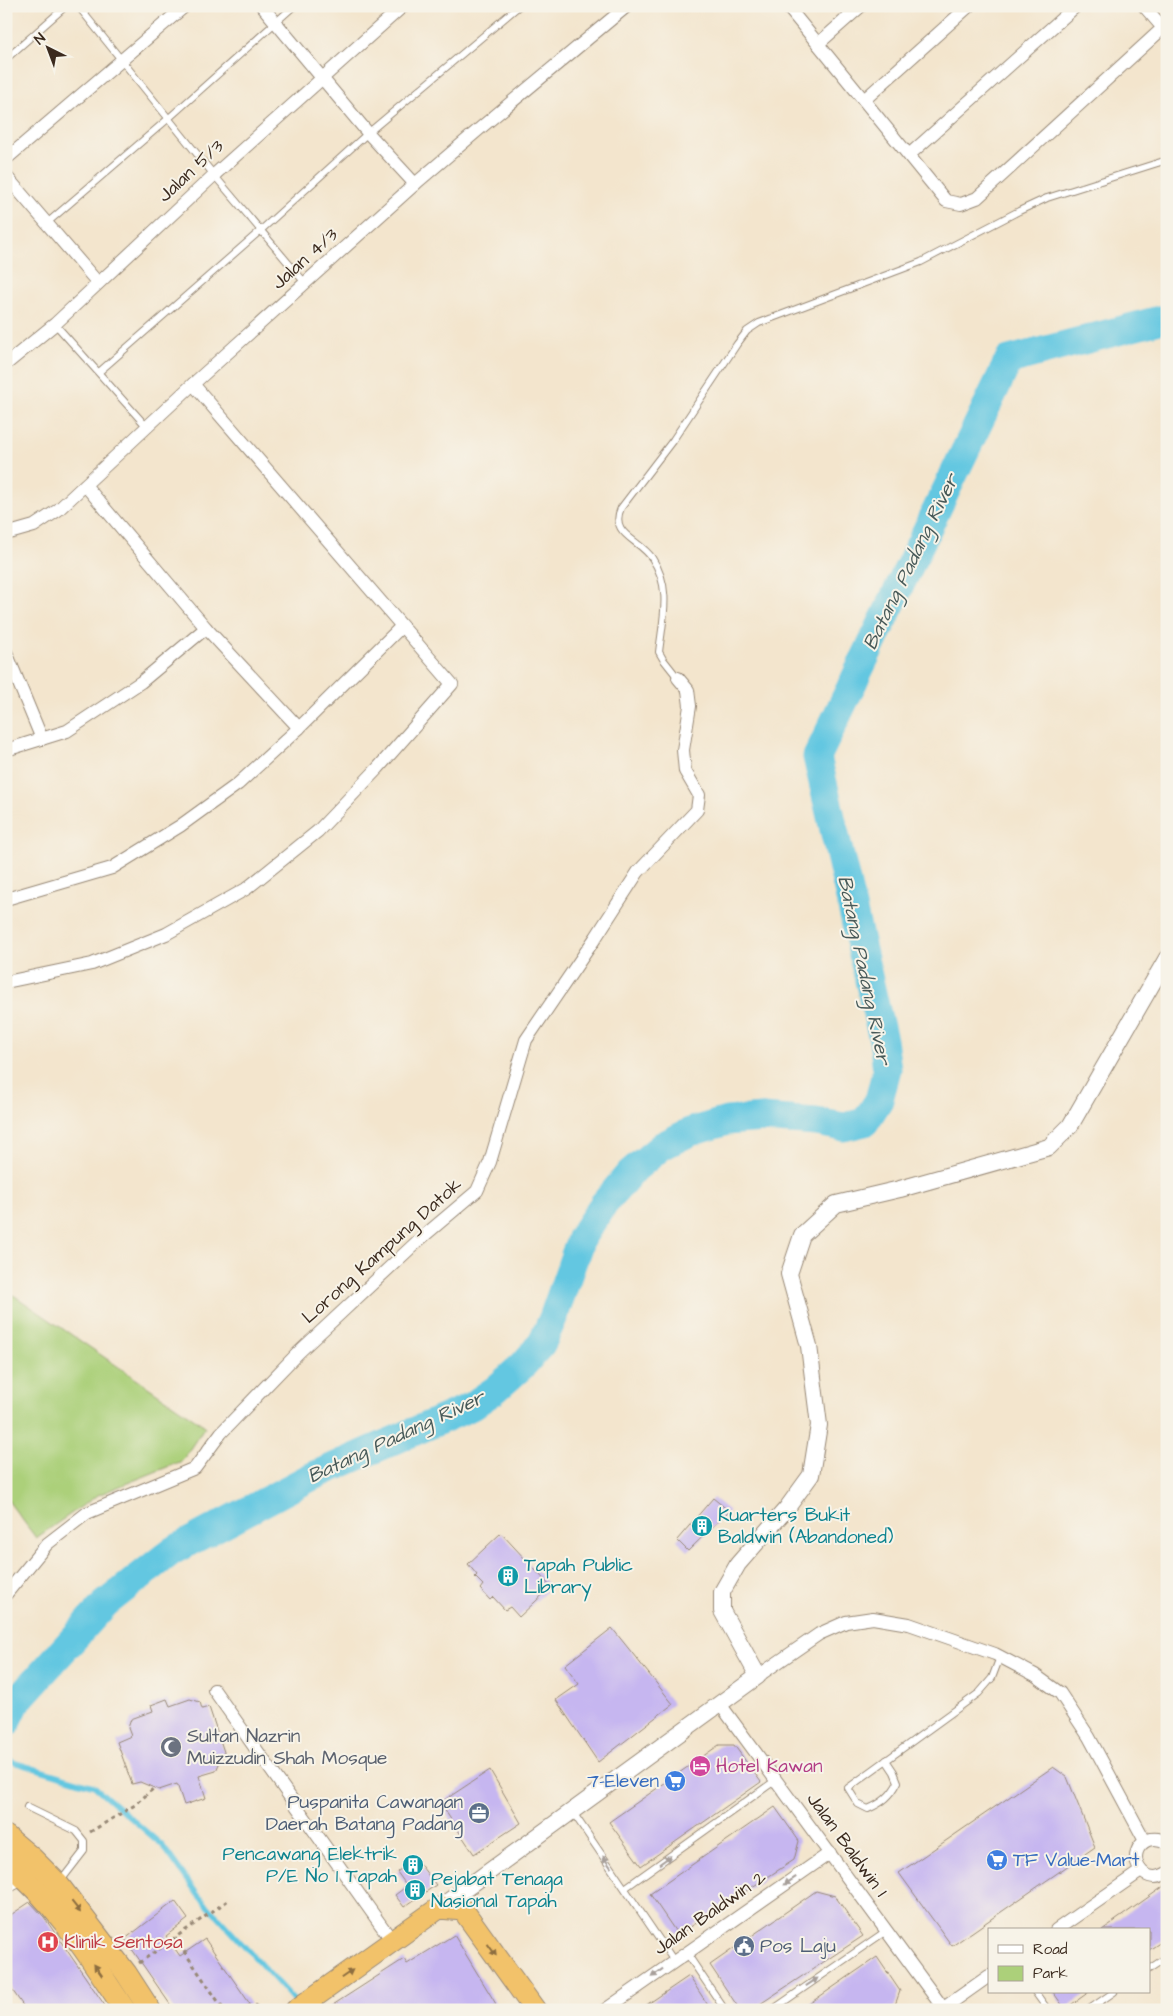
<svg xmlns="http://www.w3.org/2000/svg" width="1173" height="2016" font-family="'Architects Daughter',sans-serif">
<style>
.green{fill:#acd07a;stroke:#747d4c}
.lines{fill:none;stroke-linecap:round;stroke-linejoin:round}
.stream{stroke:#63c7e1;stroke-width:5}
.river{stroke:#63c7e1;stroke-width:29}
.building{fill:#c6b6f0}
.service-casing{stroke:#978876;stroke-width:8}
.minor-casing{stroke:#978876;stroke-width:14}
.tertiary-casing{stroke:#978876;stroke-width:18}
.trunk-casing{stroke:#978876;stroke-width:23}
.path{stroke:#978876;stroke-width:3;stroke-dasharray:4 4;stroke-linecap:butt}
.service{stroke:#fff;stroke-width:6}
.minor{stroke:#fff;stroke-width:12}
.tertiary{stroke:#fff;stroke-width:16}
.trunk{stroke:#f2c26a;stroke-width:21}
.oneway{fill:#a79f9a}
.oneway2{fill:#8d6e40}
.labels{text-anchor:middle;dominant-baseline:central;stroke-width:4;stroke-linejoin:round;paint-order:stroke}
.street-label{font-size:19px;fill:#3b2a1e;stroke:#f7f3e8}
.culture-label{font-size:19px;fill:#0d838f;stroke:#f7f3e8;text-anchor:start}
.worship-label{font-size:19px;fill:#5b616d;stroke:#f7f3e8;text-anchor:start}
.hotel-label{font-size:19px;fill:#b23c85;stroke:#f7f3e8;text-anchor:start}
.shop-label{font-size:19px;fill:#366cbe;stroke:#f7f3e8;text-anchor:end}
.service-label{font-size:19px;fill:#4e5e75;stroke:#f7f3e8;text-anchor:end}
.health-label{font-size:19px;fill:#be3a42;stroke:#f7f3e8;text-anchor:start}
.water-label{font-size:20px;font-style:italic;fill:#475958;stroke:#f7f3e8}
</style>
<rect width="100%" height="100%" fill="#f7f3e8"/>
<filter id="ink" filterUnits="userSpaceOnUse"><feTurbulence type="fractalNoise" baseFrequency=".02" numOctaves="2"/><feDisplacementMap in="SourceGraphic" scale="10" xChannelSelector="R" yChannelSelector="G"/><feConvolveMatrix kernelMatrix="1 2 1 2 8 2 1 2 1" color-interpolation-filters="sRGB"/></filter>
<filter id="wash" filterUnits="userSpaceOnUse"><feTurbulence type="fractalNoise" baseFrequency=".0096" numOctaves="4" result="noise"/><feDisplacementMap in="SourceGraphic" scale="20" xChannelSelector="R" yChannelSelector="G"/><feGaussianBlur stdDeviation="1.12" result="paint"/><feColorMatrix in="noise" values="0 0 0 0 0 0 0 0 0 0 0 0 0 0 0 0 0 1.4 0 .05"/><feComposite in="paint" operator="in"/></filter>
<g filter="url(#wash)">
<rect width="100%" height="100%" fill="#f3e5cd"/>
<polygon class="green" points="6,1290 205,1426 182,1461 98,1495 36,1538 6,1498"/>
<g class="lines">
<polyline class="stream" points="6,1760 94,1786 163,1846 198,1895 297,2004"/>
<polyline class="river" points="6,1724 17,1701 105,1604 172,1551 311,1477 470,1407 495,1390 523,1365 542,1343 553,1318 581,1238 603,1205 631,1172 662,1146 690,1132 727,1121 762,1118 816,1122 844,1127 865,1122 879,1100 887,1069 883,1040 817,757 1009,360 1167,318"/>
</g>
<g id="blocks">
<g class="building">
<polygon points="713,1498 729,1511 688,1551 677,1540"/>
<polygon points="501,1533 551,1587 519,1617 510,1607 505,1610 493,1597 490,1600 480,1589 483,1585 475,1577 477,1575 468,1564"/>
<polygon points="612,1628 673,1704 598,1762 556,1700 579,1684 565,1665"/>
<polygon points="167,1699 170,1706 190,1699 200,1702 202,1709 209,1707 224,1752 216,1771 199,1776 206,1798 184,1805 177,1784 159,1790 140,1782 132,1784 117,1742 131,1736 128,1728 131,1719 153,1711 151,1705"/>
<polygon points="719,1745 734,1745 761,1782 641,1866 609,1822"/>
<polygon points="1053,1767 1067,1777 1095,1847 952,1946 899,1873"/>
<polygon points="490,1770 521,1823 474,1854 440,1803"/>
<polygon points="775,1807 799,1841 794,1860 678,1935 650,1894"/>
<polygon points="415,1858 436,1885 404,1907 395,1895 407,1886 397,1872"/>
<polygon points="1167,1884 1167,1938 1149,1950 1149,1930 1102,1930"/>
<polygon points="816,1891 835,1896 863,1936 751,2010 740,2010 710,1965"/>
<polygon points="175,1901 188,1919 166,1936 180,1956 205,1939 250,2004 241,2010 174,2010 125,1939"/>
<polygon points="30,1902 44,1917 108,2010 26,2010 6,1981 6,1918"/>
<polygon points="454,1935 496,2004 487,2010 325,2010 404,1959 407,1964"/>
<polygon points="877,1957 900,1991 894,2008 891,2010 800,2010"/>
<polygon points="689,1976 711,2010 639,2010"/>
<polygon points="1053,1992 1089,1992 1065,2009"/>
</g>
</g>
</g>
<g filter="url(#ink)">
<use href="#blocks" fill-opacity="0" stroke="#978876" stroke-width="1"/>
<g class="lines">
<g class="service-casing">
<g id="service">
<polyline points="78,6 214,175 306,284"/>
<polyline points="6,59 66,6"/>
<polyline points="47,223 169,118 294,6"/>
<polyline points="55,324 147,427"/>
<polyline points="99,372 260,231 368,133 519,6"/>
<path d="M678,678l-15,-19 -4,-7c4,-34 13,-64 -7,-94 -13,-19 -43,-24 -31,-50l52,-68 64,-96 10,-13 12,-8 162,-61 98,-51 28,-13 120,-38"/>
<path d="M886,1760l8,12 4,10c-7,14 -16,21 -30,27l-10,-5 -10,-16 131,-95 13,-15 8,-21"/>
<polyline points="27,1807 76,1831 84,1841 84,1851 60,1882"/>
<polyline points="572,1811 674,1961"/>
<polyline points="625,1888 776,1780"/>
<polyline points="6,1891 23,1882"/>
<polyline points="686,1952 725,2010"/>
<polyline points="1149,1969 1167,1957"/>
<polyline points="1035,1992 1048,2010"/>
<polyline points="6,2009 7,2010"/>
<polyline points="772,2010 886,1931"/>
<polyline points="1088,2010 1114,1992"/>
</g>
</g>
<g class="minor-casing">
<g id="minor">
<polyline points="262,6 368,133 415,184"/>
<polyline points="787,6 946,201 961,204 977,198 1163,28 1144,6"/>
<polyline points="818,44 861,6"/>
<polyline points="864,100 969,6"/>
<polyline points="909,155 1076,6"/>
<polyline points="6,159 185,6"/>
<polyline points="6,176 98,283"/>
<polyline points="6,364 55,324 214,175 403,6"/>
<polyline points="85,485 206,628 299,728"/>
<polyline points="6,534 34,526 58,510 193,384 415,184 484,125 627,6"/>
<polyline points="6,652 42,739"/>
<polyline points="6,750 67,731 141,682 206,628"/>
<polyline points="6,899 112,868 180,826 238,784 299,728 401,627"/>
<polyline points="6,982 92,964 166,934 246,889 318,831 378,768 452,684 193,384"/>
<polyline points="6,1594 47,1544 87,1513 195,1468 221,1433 299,1352 419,1240 477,1191 490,1162 526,1040 596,937 638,872 697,810 699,795 685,771 683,750 690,706 688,690 678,678"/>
<polyline points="758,1676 819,1634 846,1622 873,1618 909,1624 995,1654 1035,1675 1060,1693 1089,1737 1145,1841"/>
<polyline points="214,1690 393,1942"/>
<polyline points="720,1704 943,2008"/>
<path d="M1167,1843c-6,-4 -13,-5 -19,-3 -25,11 -7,49 19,33"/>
<polyline points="1056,1930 1141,1871"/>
<polyline points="605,2010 830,1853"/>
<polyline points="941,2010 989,1976"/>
</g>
</g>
<g class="tertiary-casing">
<polyline id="tertiary" points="439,1908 758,1676 722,1611 722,1592 738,1564 787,1508 811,1475 819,1425 809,1346 789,1274 802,1235 836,1204 900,1189 1049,1147 1070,1126 1167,958"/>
</g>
<g class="trunk-casing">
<g id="trunk">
<polyline points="6,1836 32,1858 58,1884 126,1973 150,2010"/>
<path d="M6,1862c51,42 83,94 119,148"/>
<polyline points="296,2010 439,1908 463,1910 535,2010"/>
</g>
</g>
<g class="path">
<polyline points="90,1832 135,1805 154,1788"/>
<polyline points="175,1938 224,2010"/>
<polyline points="139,1963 230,1899"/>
<polyline points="249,2010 257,2004"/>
</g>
<use href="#service" class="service"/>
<use href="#minor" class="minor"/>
<use href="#tertiary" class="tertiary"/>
<use href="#trunk" class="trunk"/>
</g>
<defs><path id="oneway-solid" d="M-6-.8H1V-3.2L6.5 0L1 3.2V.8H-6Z" transform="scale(1.25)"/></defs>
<g class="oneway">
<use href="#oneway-solid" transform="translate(665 1860) rotate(-36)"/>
<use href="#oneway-solid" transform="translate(607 1862) rotate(-125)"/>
<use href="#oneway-solid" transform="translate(790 1881) rotate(146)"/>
<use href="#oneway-solid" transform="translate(657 1973) rotate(144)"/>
<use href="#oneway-solid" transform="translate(812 1982) rotate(-34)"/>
</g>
<g class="oneway2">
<use href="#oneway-solid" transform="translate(76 1907) rotate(52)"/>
<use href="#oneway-solid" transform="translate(492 1950) rotate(54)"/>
<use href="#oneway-solid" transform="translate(98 1970) rotate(-125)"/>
<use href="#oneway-solid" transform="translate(347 1974) rotate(-35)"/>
</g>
</g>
<defs>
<g id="building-disc" transform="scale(1.125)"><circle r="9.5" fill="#0f9aa8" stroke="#f7f3e8"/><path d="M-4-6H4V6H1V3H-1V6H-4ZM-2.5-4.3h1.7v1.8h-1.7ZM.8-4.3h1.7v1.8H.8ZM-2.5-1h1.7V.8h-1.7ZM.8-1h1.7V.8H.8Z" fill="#fff"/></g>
<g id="mosque-disc" transform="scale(1.125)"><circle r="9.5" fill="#6b7280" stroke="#f7f3e8"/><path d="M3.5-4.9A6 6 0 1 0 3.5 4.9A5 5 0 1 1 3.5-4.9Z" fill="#fff"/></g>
<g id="hotel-disc" transform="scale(1.125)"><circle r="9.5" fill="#d1479c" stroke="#f7f3e8"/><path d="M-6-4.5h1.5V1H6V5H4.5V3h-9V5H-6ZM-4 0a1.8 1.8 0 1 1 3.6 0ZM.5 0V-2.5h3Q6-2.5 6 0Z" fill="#fff"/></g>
<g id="supermarket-disc" transform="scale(1.125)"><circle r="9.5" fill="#3f7fe0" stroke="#f7f3e8"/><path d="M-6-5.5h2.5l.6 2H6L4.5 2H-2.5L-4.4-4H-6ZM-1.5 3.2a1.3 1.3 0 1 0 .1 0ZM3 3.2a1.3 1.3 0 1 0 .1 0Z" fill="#fff"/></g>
<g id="office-disc" transform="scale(1.125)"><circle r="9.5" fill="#5c6f8a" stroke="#f7f3e8"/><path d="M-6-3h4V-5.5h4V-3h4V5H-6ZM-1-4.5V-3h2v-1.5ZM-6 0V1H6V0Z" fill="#fff"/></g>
<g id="hospital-disc" transform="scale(1.125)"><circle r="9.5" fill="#e0444e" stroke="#f7f3e8"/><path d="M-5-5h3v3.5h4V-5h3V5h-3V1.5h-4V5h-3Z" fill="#fff"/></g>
<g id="civic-disc" transform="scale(1.125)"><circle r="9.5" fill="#5c6f8a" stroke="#f7f3e8"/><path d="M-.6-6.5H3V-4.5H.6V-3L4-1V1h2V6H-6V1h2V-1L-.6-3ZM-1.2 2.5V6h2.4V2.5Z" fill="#fff"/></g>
</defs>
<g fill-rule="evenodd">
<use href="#building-disc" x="702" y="1526"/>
<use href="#building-disc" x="508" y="1576"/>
<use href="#mosque-disc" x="171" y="1747"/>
<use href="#hotel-disc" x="700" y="1766"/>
<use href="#supermarket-disc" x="675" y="1781"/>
<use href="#office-disc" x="479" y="1813"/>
<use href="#supermarket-disc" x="997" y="1860"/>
<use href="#building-disc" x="413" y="1865"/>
<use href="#building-disc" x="415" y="1890"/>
<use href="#hospital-disc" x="48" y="1942"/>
<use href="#civic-disc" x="744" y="1946"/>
</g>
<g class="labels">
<g class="street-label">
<text transform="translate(191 171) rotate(-43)">Jalan 5/3</text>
<text transform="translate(305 259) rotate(-42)">Jalan 4/3</text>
<text transform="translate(382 1251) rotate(-42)">Lorong Kampung Datok</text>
<text transform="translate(847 1845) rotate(54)">Jalan Baldwin 1</text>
<text transform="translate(710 1913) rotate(-35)">Jalan Baldwin 2</text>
</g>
<g class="culture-label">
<text x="718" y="1515">Kuarters Bukit<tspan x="718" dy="22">Baldwin (Abandoned)</tspan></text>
<text x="524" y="1565">Tapah Public<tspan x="524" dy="22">Library</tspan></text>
<text x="397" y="1854" text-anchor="end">Pencawang Elektrik<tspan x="397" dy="22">P/E No 1 Tapah</tspan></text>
<text x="431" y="1879">Pejabat Tenaga<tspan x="431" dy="22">Nasional Tapah</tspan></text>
</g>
<g class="worship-label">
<text x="187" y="1736">Sultan Nazrin<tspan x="187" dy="22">Muizzudin Shah Mosque</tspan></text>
</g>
<g class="hotel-label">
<text x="716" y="1766">Hotel Kawan</text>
</g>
<g class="shop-label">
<text x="659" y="1781">7-Eleven</text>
<text x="1013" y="1860" text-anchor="start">TF Value-Mart</text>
</g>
<g class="service-label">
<text x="463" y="1802">Puspanita Cawangan<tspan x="463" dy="22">Daerah Batang Padang</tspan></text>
<text x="760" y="1946" text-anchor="start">Pos Laju</text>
</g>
<g class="health-label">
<text x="64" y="1942">Klinik Sentosa</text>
</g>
<g class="water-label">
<text transform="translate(911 562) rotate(-64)">Batang Padang River</text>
<text transform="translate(864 970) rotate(78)">Batang Padang River</text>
<text transform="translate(396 1437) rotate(-25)">Batang Padang River</text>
</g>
</g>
<rect width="1173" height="2016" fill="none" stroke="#f7f3e8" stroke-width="25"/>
<rect x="988" y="1928" width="162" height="65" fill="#f7f3e8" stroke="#aca397"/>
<rect x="998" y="1945" width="25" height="8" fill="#ffffff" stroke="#aca397"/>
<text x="1033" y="1954" font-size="15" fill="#3b2a1e">Road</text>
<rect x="998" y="1966" width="25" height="15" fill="#acd07a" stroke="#aca397"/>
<text x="1033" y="1978" font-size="15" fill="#3b2a1e">Park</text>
<g transform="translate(48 48) rotate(318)" stroke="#f7f3e8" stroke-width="4" paint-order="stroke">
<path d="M0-4L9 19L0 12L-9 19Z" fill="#3b2a1e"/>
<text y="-8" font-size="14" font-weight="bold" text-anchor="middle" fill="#3b2a1e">N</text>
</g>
</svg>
